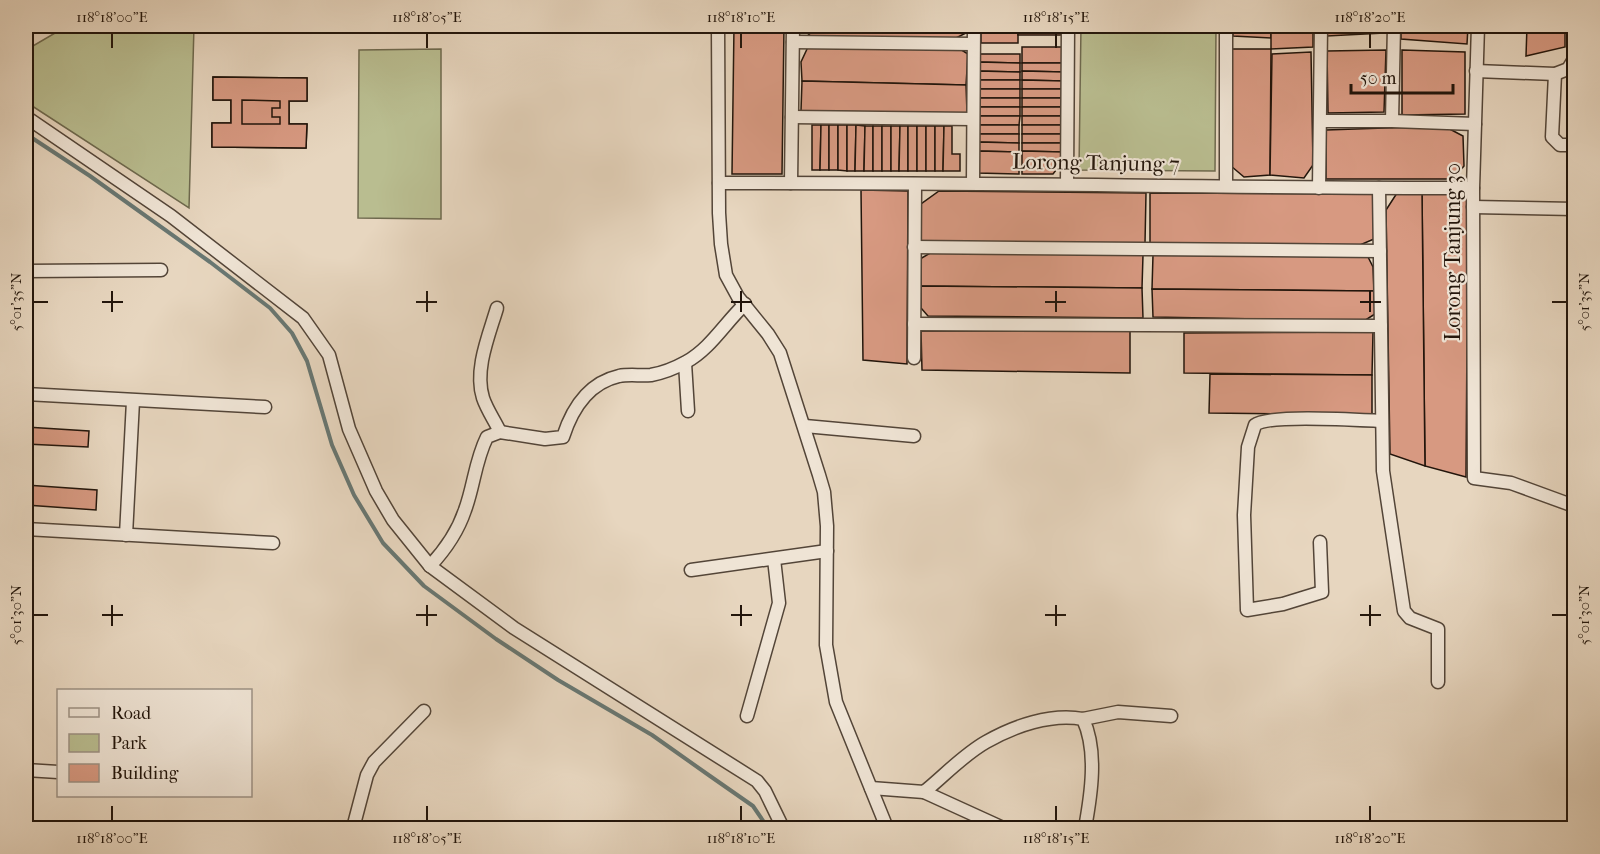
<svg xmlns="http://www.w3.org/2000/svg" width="1600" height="854" font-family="'IM FELL French Canon',serif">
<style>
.green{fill:#b9bd90;stroke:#6e694e;stroke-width:1.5}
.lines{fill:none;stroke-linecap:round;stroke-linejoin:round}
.stream{stroke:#687772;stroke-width:4}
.building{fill:#d79981;stroke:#22150b;stroke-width:1.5;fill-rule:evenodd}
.street-casing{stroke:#534538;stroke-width:15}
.street{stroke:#efe4d5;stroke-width:12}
.ticks{fill:none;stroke:#22150b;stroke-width:2}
.labels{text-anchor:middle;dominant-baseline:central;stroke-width:4.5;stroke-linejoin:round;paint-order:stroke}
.street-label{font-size:22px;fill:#22150b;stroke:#efe4d5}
.neatline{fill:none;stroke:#22150b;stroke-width:2}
.ticks-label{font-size:15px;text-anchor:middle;fill:#22150b}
</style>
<rect width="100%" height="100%" fill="#e7d6bf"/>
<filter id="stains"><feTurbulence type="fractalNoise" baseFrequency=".00333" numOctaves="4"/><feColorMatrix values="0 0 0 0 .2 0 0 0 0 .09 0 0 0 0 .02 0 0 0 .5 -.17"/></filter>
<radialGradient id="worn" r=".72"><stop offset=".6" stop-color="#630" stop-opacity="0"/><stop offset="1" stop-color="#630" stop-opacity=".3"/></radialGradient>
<g class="green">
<polygon points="67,26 194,26 189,208 26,102 26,50"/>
<polygon points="1081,26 1216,26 1215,171 1079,170"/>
<polygon points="441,49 441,219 358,218 359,50"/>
</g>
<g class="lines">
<polyline class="stream" points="26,134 90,176 210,262 270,308 292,333 307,361 332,445 354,495 383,543 424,586 496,639 558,680 652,735 710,776 753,806 768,828"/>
</g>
<g class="building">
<polygon points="734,26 784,26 782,174 732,174"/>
<polygon points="801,26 968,26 968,32 956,38 812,37 801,28"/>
<rect x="981" y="26" width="37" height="17"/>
<rect x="1018" y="26" width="43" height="9"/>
<polygon points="1233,26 1271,26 1271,38 1233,36"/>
<polygon points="1271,26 1313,26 1313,47 1271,49"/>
<polygon points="1327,26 1385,26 1384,33 1327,36"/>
<polygon points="1401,26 1468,26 1467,44 1401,39"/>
<polygon points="1527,26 1565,26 1565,47 1526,56"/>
<polygon points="808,47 960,49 968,54 966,85 802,81 801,62"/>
<rect x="1022" y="47" width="42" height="16"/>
<polygon points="1231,49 1271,49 1270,175 1244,177 1231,166"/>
<polygon points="1386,50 1384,112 1328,113 1327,51"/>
<polygon points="1402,50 1465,52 1465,114 1402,115"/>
<polygon points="1311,52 1313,165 1304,178 1270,175 1272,54"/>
<polygon points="978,54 1020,54 1020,63 978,62"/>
<polygon points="978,62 1020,63 1020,72 978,71"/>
<polygon points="1022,63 1064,63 1064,72 1022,71"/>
<polygon points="978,71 1020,72 1020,80 978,80"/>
<polygon points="1022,71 1064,72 1064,81 1022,80"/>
<path d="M213,77l94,1v23h-18v23h18l-1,24 -94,-1v-24h19v-23h-18zM242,100l38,1v7h-8v9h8v7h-38z"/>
<polygon points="213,77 307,78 307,101 289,101 289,124 307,124 306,148 212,147 212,123 231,123 231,100 213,100"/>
<rect x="978" y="80" width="42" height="9"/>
<polygon points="1022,80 1064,81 1064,89 1022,89"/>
<polygon points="802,81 966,85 967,113 801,111"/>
<rect x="978" y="89" width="42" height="9"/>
<rect x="1022" y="89" width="42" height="9"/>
<rect x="978" y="98" width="42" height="9"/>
<rect x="1022" y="98" width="42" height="9"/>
<polygon points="242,100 280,101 280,108 272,108 272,117 280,117 280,124 242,124"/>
<rect x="978" y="107" width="42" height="9"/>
<rect x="1022" y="107" width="42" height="9"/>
<polygon points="978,116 1020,116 1019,125 978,125"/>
<rect x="1022" y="116" width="42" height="9"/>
<polygon points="812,125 821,125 820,170 812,170"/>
<polygon points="821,125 829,125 829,170 820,170"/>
<rect x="829" y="125" width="9" height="45"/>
<polygon points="838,125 847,125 847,171 838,170"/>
<polygon points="847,125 856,125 855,171 847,171"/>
<polygon points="856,125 865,126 864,171 855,171"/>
<rect x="978" y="125" width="41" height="9"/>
<polygon points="1022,125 1064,125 1063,134 1022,134"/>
<polygon points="865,126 873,126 873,171 864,171"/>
<rect x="873" y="126" width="9" height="45"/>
<rect x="882" y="126" width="9" height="45"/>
<polygon points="891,126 900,126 899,171 891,171"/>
<polygon points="900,126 908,126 908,171 899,171"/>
<rect x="908" y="126" width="9" height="45"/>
<rect x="917" y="126" width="9" height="45"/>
<rect x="926" y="126" width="9" height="45"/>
<polygon points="935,126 944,126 943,171 935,171"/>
<polygon points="944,126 952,126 952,154 960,154 960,171 943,171"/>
<polygon points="1444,126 1463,136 1464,166 1453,179 1326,179 1326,130"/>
<polygon points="978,134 1019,134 1019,143 978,142"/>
<rect x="1022" y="134" width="41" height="9"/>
<polygon points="978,142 1019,143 1019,152 978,151"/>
<polygon points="1022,143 1063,143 1063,152 1022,151"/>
<polygon points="978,151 1019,152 1019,174 977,173"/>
<polygon points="1022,151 1063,152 1063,161 1053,174 1022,174"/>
<polygon points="1458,189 1468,199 1466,477 1425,466 1422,192"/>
<polygon points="861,190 908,191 907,364 863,360"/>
<polygon points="939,191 1146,193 1145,243 920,242 921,204"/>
<polygon points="1422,192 1425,466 1390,454 1386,210 1397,193"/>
<polygon points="1150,193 1374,194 1374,239 1360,245 1150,243"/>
<polygon points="932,252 1143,255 1142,288 921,286 920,259"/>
<polygon points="1153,255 1368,257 1373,267 1374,291 1152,289"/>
<polygon points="921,286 1142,288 1143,318 928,316 921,308"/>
<polygon points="1152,289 1374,291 1375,314 1364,321 1153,317"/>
<polygon points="921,331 1130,331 1130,373 922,370"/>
<polygon points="1373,332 1372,375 1184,373 1184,333"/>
<polygon points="1210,374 1372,375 1372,415 1209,413"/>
<polygon points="26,427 89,431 88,447 26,444"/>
<polygon points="26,485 97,490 96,510 26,505"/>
</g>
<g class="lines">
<g class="street-casing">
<g id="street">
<polyline points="718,26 719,213 721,244 726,275 738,297 768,334 780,353 819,475 824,492 827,526 826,645 836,702 887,828"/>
<polyline points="1478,26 1473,188 1474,478 1511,483 1574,506"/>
<polyline points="793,42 973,44"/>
<polyline points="1476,71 1555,74 1568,69 1574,59"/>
<polyline points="1555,74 1552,137 1560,145 1574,145"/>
<polyline points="26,117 171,216 303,318 329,355 349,429 376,491 393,520 430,566 514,628 757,781 765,791 783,828"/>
<polyline points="792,117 973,119"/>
<polyline points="1321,121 1392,121 1394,26"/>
<polyline points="1392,121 1475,124"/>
<path d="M719,183c251,-1 503,5 754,5"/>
<polyline points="791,183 793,26"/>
<polyline points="973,183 974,26"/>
<polyline points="1067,183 1068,26"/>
<polyline points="1226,186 1226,26"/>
<polyline points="1319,188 1321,26"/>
<polyline points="1379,188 1383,471 1404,611 1410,618 1438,629 1438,682"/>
<polyline points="1473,207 1574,209"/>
<polyline points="914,247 1380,251"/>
<polyline points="26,271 161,270"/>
<path d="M497,308c-8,27 -23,62 -14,90 4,12 12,23 17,34"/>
<polyline points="914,324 1381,326"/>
<polyline points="914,358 915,184"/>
<polyline points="685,363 688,411"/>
<polyline points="26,394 265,407"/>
<polyline points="805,426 914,436"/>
<polyline points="26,529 273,543"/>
<polyline points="126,535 133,401"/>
<path d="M1320,542l2,50 -39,12 -36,6 -3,-95 4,-68 7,-22c13,-11 105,-5 127,-4"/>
<path d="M430,566c15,-16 28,-35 35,-56 9,-24 10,-49 22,-73l13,-5 45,7 18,-2c9,-28 25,-54 56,-61 10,-2 22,0 32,-1 11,-2 26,-8 35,-13 24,-13 39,-39 59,-58"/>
<polyline points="691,570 827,551"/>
<polyline points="747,716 779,603 774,559"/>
<polyline points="1083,719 1118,712 1171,716"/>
<polyline points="26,770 58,772"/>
<path d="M871,788l53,4c20,-16 39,-37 62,-50 28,-16 65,-29 97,-23 15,32 8,76 2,109"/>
<polyline points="924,792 1003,828"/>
<polyline points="353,828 367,775 374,762 424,711"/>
</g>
</g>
<use href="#street" class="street"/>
</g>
<path class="ticks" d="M112,33v15M427,33v15M741,33v15M1056,33v15M1370,33v15M112,291v21M427,291v21M741,291v21M1056,291v21M1370,291v21M33,302h15M102,302h21M416,302h21M731,302h21M1045,302h21M1360,302h21M1552,302h15M112,605v21M427,605v21M741,605v21M1056,605v21M1370,605v21M33,615h15M102,615h21M416,615h21M731,615h21M1045,615h21M1360,615h21M1552,615h15M112,806v15M427,806v15M741,806v15M1056,806v15M1370,806v15"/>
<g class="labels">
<g class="street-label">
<text transform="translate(1096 163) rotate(1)">Lorong Tanjung 7</text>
<text transform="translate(1453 252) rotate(-90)">Lorong Tanjung 30</text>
</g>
</g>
<rect width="1600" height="854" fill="none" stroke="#e7d6bf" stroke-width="66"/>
<rect x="57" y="689" width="195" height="108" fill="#efe4d5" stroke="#9d9184" stroke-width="1.5"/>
<rect x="69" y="708" width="30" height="9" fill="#efe4d5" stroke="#9d9184" stroke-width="1.5"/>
<text x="111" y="719" font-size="18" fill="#22150b">Road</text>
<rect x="69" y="734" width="30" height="18" fill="#b9bd90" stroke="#9d9184" stroke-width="1.5"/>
<text x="111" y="749" font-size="18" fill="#22150b">Park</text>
<rect x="69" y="764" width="30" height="18" fill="#d79981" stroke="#9d9184" stroke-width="1.5"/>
<text x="111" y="779" font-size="18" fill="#22150b">Building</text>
<path d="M1351 84v9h102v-9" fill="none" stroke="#22150b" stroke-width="3"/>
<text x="1360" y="84" font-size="18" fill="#22150b" stroke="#efe4d5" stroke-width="4.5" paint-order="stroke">50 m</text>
<rect x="33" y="33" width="1534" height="788" class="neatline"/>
<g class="ticks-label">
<text x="112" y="22">118°18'00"E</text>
<text x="427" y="22">118°18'05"E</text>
<text x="741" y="22">118°18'10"E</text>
<text x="1056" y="22">118°18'15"E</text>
<text x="1370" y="22">118°18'20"E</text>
<text transform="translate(16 302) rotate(-90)" y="5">5°01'35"N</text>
<text transform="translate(1584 302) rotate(-90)" y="5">5°01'35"N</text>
<text transform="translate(16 615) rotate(-90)" y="5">5°01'30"N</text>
<text transform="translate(1584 615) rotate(-90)" y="5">5°01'30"N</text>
<text x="112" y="843">118°18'00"E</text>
<text x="427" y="843">118°18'05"E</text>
<text x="741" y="843">118°18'10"E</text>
<text x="1056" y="843">118°18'15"E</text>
<text x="1370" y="843">118°18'20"E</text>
</g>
<rect width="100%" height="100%" filter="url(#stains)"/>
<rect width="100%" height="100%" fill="url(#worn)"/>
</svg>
